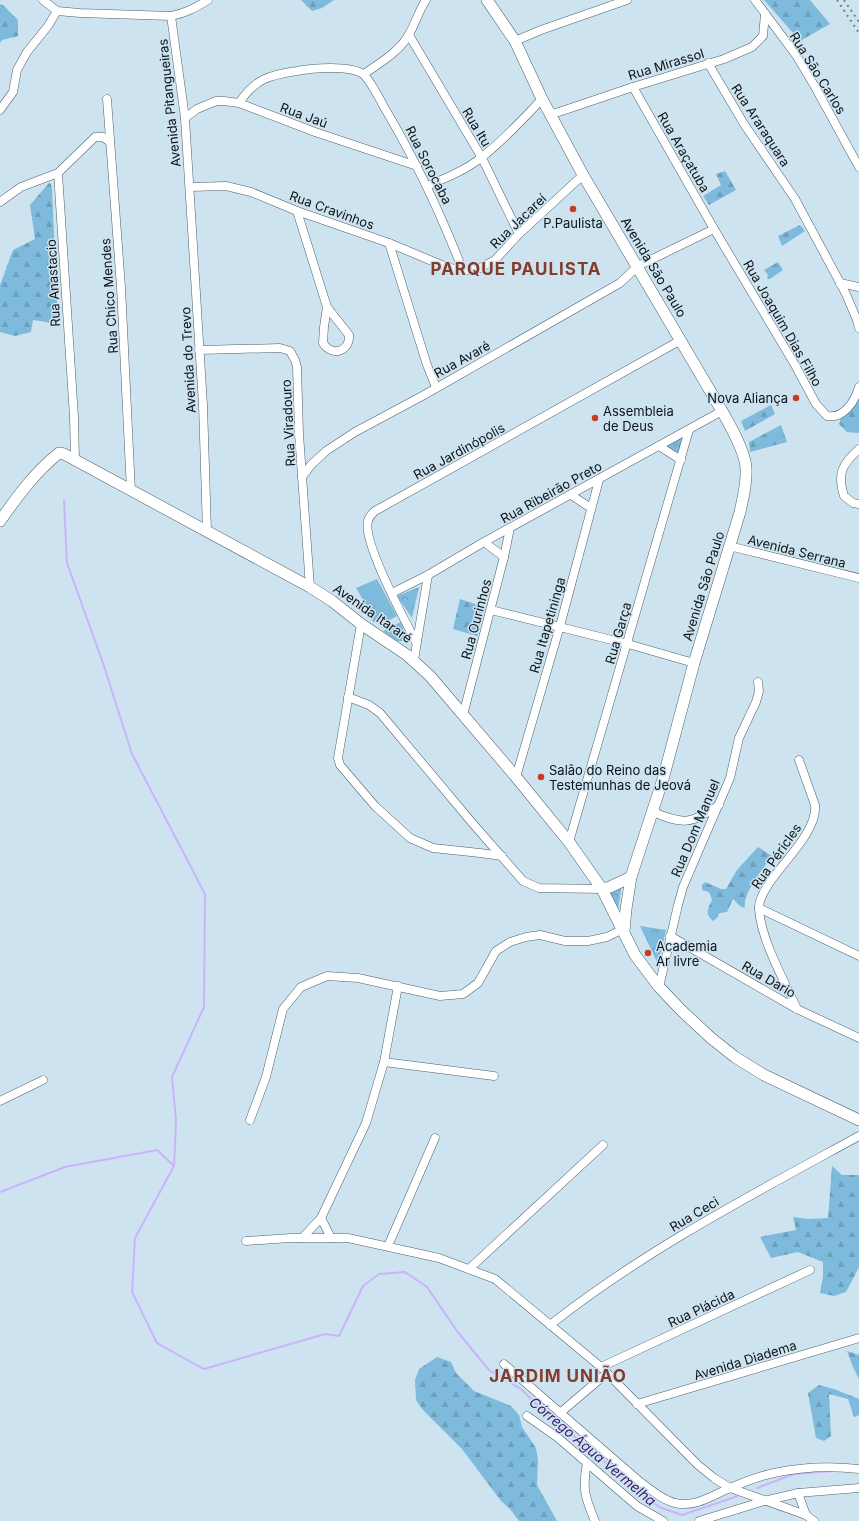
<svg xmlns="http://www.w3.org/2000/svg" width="859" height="1521" font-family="Inter,sans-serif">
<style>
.grass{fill:url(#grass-tufts)}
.forest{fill:url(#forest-firs)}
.park{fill:url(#park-crowns)}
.garden{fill:#7dbadc}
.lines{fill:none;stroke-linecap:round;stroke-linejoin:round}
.stream{stroke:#c9b4fb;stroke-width:2}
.minor-casing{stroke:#4d5f6a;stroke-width:9}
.secondary-casing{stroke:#4d5f6a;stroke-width:12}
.minor{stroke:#fff;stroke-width:8}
.secondary{stroke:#fff;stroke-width:11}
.rail{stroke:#73828b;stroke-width:2;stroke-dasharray:2 4;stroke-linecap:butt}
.poi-dot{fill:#c83d22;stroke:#cee3f0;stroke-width:1.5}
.labels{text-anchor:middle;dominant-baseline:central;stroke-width:3;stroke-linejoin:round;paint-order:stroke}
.street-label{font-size:13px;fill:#0c1317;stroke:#cee3f0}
.poi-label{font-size:13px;fill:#0c1317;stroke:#cee3f0;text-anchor:start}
.water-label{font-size:14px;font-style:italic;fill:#3c1a6a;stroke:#cee3f0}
.district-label{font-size:17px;font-weight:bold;letter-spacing:1px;fill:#813c2d;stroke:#cee3f0}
</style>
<defs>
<pattern id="grass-tufts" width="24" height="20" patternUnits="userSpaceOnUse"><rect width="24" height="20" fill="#7dbadc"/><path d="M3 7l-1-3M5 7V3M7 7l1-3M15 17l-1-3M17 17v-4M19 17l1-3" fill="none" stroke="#6b9fbc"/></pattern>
<pattern id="forest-firs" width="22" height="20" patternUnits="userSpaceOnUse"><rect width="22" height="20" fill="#7dbadc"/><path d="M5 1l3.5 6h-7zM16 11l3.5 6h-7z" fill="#6b9fbc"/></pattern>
<pattern id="park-crowns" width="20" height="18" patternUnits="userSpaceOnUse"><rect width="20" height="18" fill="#7dbadc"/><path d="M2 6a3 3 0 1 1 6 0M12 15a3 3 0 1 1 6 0" fill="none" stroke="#6b9fbc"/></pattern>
</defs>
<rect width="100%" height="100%" fill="#cee3f0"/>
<polygon class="grass" points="685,435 680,458 662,446"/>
<g class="forest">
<polygon points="301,0 334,0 322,8 312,11"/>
<polygon points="764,0 810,0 830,24 800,41"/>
<polygon points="0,4 3,5 18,20 18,36 2,40 0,43"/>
<polygon points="725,171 736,190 709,205 703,196 721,185 716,174"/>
<polygon points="49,183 51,184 52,190 58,324 33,320 31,332 15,336 0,332 0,285 13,250 35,239 30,205"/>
<polygon points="800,225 805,231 782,246 778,236"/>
<polygon points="778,262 783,270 770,279 768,279 767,277 768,275 764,270"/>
<polygon points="859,398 859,433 847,432 839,424 841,418"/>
<polygon points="771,405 775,414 745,431 741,421"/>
<polygon points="781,425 787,442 750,452 749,442"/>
<polygon points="460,599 484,607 477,636 453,629"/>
<path d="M758,847l14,9c-8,12 -30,37 -27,52l-5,-2 -7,-7 -6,13 -8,1 -2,5 -4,3c-9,-8 -5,-12 -1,-21l-3,-8 -7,-2v-5l3,-3 16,7h5l11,-19z"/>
<polygon points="832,1166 842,1175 859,1175 859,1267 846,1292 834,1296 820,1293 823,1276 823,1262 798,1252 771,1258 760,1237 796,1230 793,1217 809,1219 828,1218"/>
<polygon points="847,1351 859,1355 859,1379 853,1367"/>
<polygon points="437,1357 451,1362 456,1373 474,1391 511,1406 519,1415 522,1427 536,1448 538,1460 537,1485 557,1521 519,1521 510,1509 501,1501 462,1449 423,1410 416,1400 415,1380 419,1369"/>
<polygon points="819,1385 834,1389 859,1399 859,1415 854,1417 848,1399 829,1394 831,1436 824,1441 816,1438 808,1393"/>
</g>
<g class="park">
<polygon points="419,587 412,618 397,596"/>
<polygon points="401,622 406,639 404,641 397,641 383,631"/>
<polygon points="622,884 618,909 606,892"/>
<polygon points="640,926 666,930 658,964"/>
</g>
<polygon class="garden" points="377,579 397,616 380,625 378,621 373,622 366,605 356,588"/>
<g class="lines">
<g class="stream">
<polyline points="64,501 67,563 103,663 132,754 205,894 204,1007 172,1077 176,1121 174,1166"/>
<polyline points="0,1192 65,1167 157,1150 174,1166 135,1238 132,1292 157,1343 204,1369 325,1334 339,1336 363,1286 379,1274 405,1272 427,1287 457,1331 489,1370 521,1389 539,1407 659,1507 682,1515 738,1496"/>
<polyline points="757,1488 794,1474 833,1471"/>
</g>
<g class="minor-casing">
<g id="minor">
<path d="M43,0l14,11 23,2 91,3c15,-3 24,-8 37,-16"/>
<polyline points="755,0 796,55 814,85 859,167"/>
<polyline points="171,16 185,118 203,405 207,531"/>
<polyline points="409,35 482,158 519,234"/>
<polyline points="515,41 541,30 627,0"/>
<polyline points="708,63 744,124 795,199 845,292 857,320 859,328"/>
<path d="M364,74c14,-10 35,-22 44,-38 7,-11 10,-24 18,-36"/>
<path d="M633,87l81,142 81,136 21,39 11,12c17,3 28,-15 32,-29"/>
<polyline points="107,99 121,287 131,491"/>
<path d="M239,103c16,-24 30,-28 58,-32 15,-3 53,-6 66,3 6,5 17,25 21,33 31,52 57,107 79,164"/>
<polyline points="0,110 13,92 17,70 27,52 48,26 57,11"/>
<polyline points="550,115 633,87 724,59 752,47 763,36 765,14"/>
<polyline points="185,118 197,109 216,101 224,101 239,103 315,132 417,166"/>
<path d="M427,186c19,-8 39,-16 55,-29 22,-17 41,-38 60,-58"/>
<polyline points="190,187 226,186 251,192 297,211 389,243 444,266 463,271 480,268 495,260 519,234 583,175"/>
<polyline points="0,202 21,187 58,173"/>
<path d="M297,211l30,96 22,28c1,17 -17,22 -26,8l1,-16 3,-20"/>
<polyline points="389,243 427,365 436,387"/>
<polyline points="840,283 859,287"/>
<polyline points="199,350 280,348 290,351 295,360 297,367 299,434 310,587"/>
<polyline points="659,446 681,460"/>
<path d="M859,449c-17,15 -22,25 -15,47l9,7 6,1"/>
<polyline points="75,460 74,417 58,173 95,137 103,137 110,142"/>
<polyline points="302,477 311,465 326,451 355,432 424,395 620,283 638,266 714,229"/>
<polyline points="571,495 591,508"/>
<polyline points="484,542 504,557"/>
<polyline points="729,546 859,578"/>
<polyline points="392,593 428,575 484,542 722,411"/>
<polyline points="491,610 628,644 694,663"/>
<polyline points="361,624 338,758 340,765 375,806 410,838 433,848 480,853 502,856"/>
<path d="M416,642c-11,-21 -54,-101 -48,-121 1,-5 4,-7 7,-10l306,-171"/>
<polyline points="414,660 428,575"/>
<polyline points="348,697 369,705 380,713 474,825 523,881 539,888 602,889"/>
<polyline points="463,715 504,557 510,528"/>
<polyline points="516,777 560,626 599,480"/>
<path d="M653,812c31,13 38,12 66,-7"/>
<polyline points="569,842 689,430"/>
<polyline points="759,908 859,956"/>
<polyline points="670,936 797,1009 859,1038"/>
<polyline points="659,987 678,905 683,887 730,778 739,738 756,702 759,691 758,682"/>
<path d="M797,1009c-13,-29 -35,-67 -38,-99 -1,-10 6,-20 11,-28 14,-21 48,-52 45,-77l-16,-45"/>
<polyline points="384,1062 494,1076"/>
<polyline points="0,1101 43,1080"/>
<polyline points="250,1120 266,1077 283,1009 301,987 327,976 358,978 440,996 463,994 478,983 496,951 510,942 526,937 540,935 565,941 588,941 607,937 623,929"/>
<polyline points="321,1218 366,1123 384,1062 398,986"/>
<polyline points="302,1238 321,1218 331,1238"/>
<polyline points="246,1241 291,1238 348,1238 439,1258 495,1279 601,1367 698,1465 714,1478 730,1488 806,1515 814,1521"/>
<polyline points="388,1246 435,1138"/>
<polyline points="469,1269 603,1145"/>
<path d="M550,1325c95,-75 203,-131 309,-189"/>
<path d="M504,1364l135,117c11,8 23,19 36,22 20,5 38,-8 55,-15 14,-6 29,-12 44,-15 28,-6 57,-7 85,-4"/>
<polyline points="601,1367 810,1270"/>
<polyline points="637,1404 859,1338"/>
<polyline points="560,1413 607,1373"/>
<polyline points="527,1416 557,1437 637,1506 663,1521"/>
<path d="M587,1463c-5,25 -2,35 8,58"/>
<polyline points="798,1493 806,1515"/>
<polyline points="699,1521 764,1501 798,1493 859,1488"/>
</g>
</g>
<g class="secondary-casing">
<g id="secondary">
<path d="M487,0l28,41 27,58 41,76 139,236c8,14 24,42 24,58 1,14 -3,29 -6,43l-46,151 -31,116 -32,98 -5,32 -2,22"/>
<path d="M0,521c17,-24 35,-49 59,-68l5,1 246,133 22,14 29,23 46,31 23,21 86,101 53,65 33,47 33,66 24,32 23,24 29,27 24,19 29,18 95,45"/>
<polyline points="602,889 610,887 631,877"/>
</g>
</g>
<use href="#minor" class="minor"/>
<use href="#secondary" class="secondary"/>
<g class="rail">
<polyline points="837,0 859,33"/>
<polyline points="844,0 859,22"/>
</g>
</g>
<g class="poi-dot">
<circle cx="573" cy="209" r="4"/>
<circle cx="796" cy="398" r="4"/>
<circle cx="595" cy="418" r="4"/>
<circle cx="541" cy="777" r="4"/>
<circle cx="648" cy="953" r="4"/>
</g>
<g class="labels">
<g class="street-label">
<text transform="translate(666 64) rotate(-17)">Rua Mirassol</text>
<text transform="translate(818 73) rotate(58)">Rua São Carlos</text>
<text transform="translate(169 103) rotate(-96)">Avenida Pitangueiras</text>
<text transform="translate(304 115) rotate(20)">Rua Jaú</text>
<text transform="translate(761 125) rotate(57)">Rua Araraquara</text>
<text transform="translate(477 127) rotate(59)">Rua Itu</text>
<text transform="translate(684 152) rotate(60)">Rua Araçatuba</text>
<text transform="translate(429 165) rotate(63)">Rua Sorocaba</text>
<text transform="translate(332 210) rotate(20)">Rua Cravinhos</text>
<text transform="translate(518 221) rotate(-44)">Rua Jacareí</text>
<text transform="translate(654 267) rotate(59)">Avenida São Paulo</text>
<text transform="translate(53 283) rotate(-93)">Rua Anastacio</text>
<text transform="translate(109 296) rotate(-94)">Rua Chico Mendes</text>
<text transform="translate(783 323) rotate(60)">Rua Joaquim Dias Filho</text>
<text transform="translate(462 359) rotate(-29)">Rua Avaré</text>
<text transform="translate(188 360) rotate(-93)">Avenida do Trevo</text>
<text transform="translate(288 423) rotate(-93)">Rua Viradouro</text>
<text transform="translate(459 451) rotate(-29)">Rua Jardinópolis</text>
<text transform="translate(551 492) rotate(-29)">Rua Ribeirão Preto</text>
<text transform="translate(797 551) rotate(14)">Avenida Serrana</text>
<text transform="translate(703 586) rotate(-73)">Avenida São Paulo</text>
<text transform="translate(373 613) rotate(35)">Avenida Itararé</text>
<text transform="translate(476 619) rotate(-75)">Rua Ourinhos</text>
<text transform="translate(547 625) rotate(-74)">Rua Itapetininga</text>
<text transform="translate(618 633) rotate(-74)">Rua Garça</text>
<text transform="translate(695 828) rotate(-67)">Rua Dom Manuel</text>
<text transform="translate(776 856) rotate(-55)">Rua Péricles</text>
<text transform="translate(769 979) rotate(30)">Rua Dario</text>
<text transform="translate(694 1214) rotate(-31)">Rua Ceci</text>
<text transform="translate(701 1308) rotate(-25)">Rua Plácida</text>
<text transform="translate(745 1360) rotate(-17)">Avenida Diadema</text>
</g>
<g class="poi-label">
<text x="573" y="223" text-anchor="middle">P.Paulista</text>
<text x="788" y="398" text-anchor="end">Nova Aliança</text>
<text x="603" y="411">Assembleia<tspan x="603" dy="15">de Deus</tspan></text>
<text x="549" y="770">Salão do Reino das<tspan x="549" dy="15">Testemunhas de Jeová</tspan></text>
<text x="656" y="946">Academia<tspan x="656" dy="15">Ar livre</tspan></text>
</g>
<g class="water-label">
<text transform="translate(593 1451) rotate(40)">Córrego Água Vermelha</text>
</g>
<g class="district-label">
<text x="516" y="269">PARQUE PAULISTA</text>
<text x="558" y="1376">JARDIM UNIÃO</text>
</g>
</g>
</svg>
